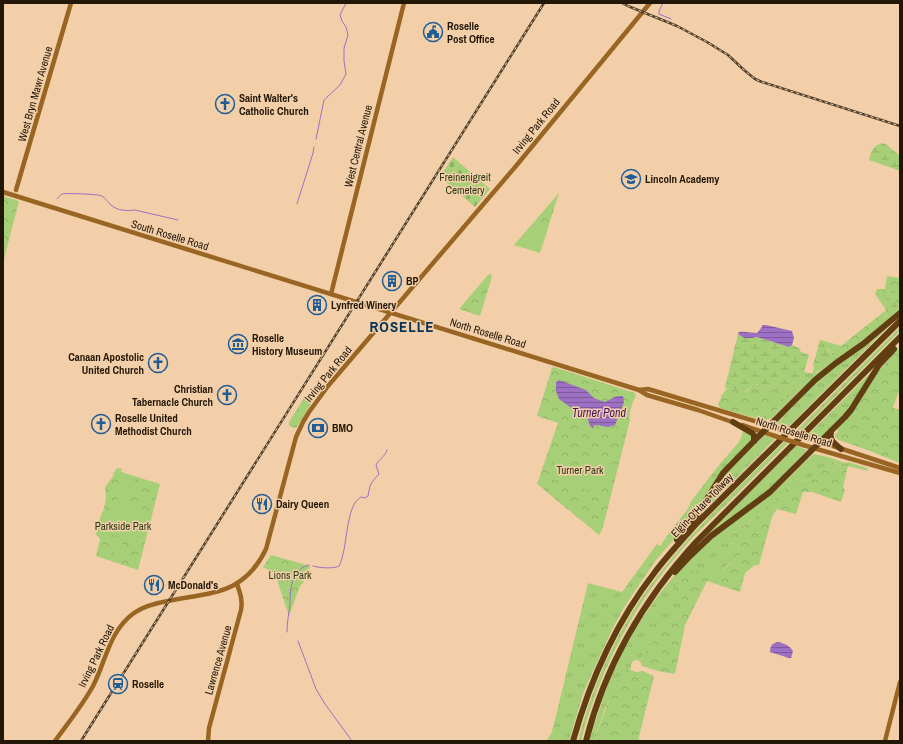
<svg xmlns="http://www.w3.org/2000/svg" width="903" height="744" font-family="'Archivo Narrow',sans-serif">
<style>
.grass{fill:url(#grass-tufts)}
.forest{fill:url(#forest-crowns)}
.wetland{fill:url(#wetland-marsh)}
.cemetery{fill:url(#cemetery-stones)}
.garden{fill:#a7cf77}
.water{fill:url(#water-rules)}
.lines{fill:none;stroke-linecap:round;stroke-linejoin:round}
.stream{stroke:#9e70c3;stroke-width:1}
.secondary{stroke:#986523;stroke-width:4.5}
.highway{stroke:#613e11;stroke-width:6}
.rail-casing{stroke:#51402b;stroke-width:2.5}
.rail{stroke:#f3cfa9;stroke-width:1;stroke-dasharray:3;stroke-linecap:butt}
.secondary-bridge{stroke:#986523;stroke-width:4.5}
.labels{text-anchor:middle;dominant-baseline:central;stroke-width:3;stroke-linejoin:round;paint-order:stroke}
.poi-label{font-size:11px;font-weight:bold;fill:#221607;stroke:#f3cfa9;text-anchor:start}
.street-label{font-size:11px;fill:#221607;stroke:#f3cfa9}
.park-label{font-size:11px;fill:#2a3b14;stroke:#f3cfa9}
.water-label{font-size:12px;font-style:italic;fill:#41125e;stroke:#f3cfa9}
.district-label{font-size:15px;font-weight:bold;letter-spacing:1px;fill:#063358;stroke:#f3cfa9}
</style>
<defs>
<pattern id="grass-tufts" width="24" height="20" patternUnits="userSpaceOnUse"><rect width="24" height="20" fill="#a7cf77"/><path d="M3 7l-1-3M5 7V3M7 7l1-3M15 17l-1-3M17 17v-4M19 17l1-3" fill="none" stroke="#8fb165"/></pattern>
<pattern id="forest-crowns" width="20" height="18" patternUnits="userSpaceOnUse"><rect width="20" height="18" fill="#a7cf77"/><path d="M2 6a3 3 0 1 1 6 0M12 15a3 3 0 1 1 6 0" fill="none" stroke="#8fb165"/></pattern>
<pattern id="wetland-marsh" width="20" height="14" patternUnits="userSpaceOnUse"><rect width="20" height="14" fill="#a7cf77"/><path d="M1 5h8M5 5V1M11 12h8M15 12V8" fill="none" stroke="#8fb165"/></pattern>
<pattern id="cemetery-stones" width="16" height="16" patternUnits="userSpaceOnUse"><rect width="16" height="16" fill="#a7cf77"/><path d="M2 7V4a2 2 0 0 1 4 0v3zM10 15v-3a2 2 0 0 1 4 0v3z" fill="#8fb165"/></pattern>
<pattern id="water-rules" width="6" height="5" patternUnits="userSpaceOnUse"><rect width="6" height="5" fill="#9e70c3"/><path d="M0 2.5h6" fill="none" stroke="#805b9c"/></pattern>
</defs>
<rect width="100%" height="100%" fill="#f3cfa9"/>
<g class="grass">
<path d="M900,306v3l-30,26 -47,36 -22,18 -29,29 -6,2 -7,-1 6,-1 11,-8 12,-16 11,-7 5,-6v-10l3,2h6l2,1 11,-10 12,-8 -6,-1 -5,-7c-4,4 -7,6 -6,12l-2,1 -4,-3 5,-18 22,6 -5,4 46,-31c4,-5 11,-7 17,-13z"/>
<polygon points="891,324 787,428 777,424 778,422 821,377"/>
<polygon points="900,327 900,331 800,432 796,431"/>
<polygon points="874,369 846,413 821,438 808,435"/>
<polygon points="743,430 751,434 752,438 751,440 717,477 706,497 691,520 656,560 635,591 622,611 611,632 592,673 583,694 569,741 546,741 551,734 554,724 588,583 622,592 657,544 660,546 671,530 687,510 692,500 719,465 739,442 742,435"/>
<polygon points="764,435 775,439 698,517 726,474"/>
<path d="M784,442l4,1c-21,21 -42,42 -63,63 -13,12 -26,25 -38,38 -51,56 -87,124 -106,197h-3c16,-62 44,-122 85,-172 36,-46 80,-86 121,-127z"/>
<polygon points="796,446 807,450 806,451 769,490 697,546"/>
<path d="M814,454l14,3 17,6 3,-1 19,6 1,3 -20,-5 -4,1 -10,-4 -26,17 -10,1 -22,17 -8,9 -39,30 1,6 5,1 4,3 -4,14 -9,5 -4,7 -5,3 -12,-6 -24,25 6,13 -4,8 -15,6 -22,30 -6,9 -3,-1 -4,1 -2,4v5l-5,-1 -21,39 -11,33h-5c5,-15 10,-31 15,-46 23,-62 61,-118 112,-160 15,-12 32,-22 47,-34 10,-8 20,-17 29,-26 7,-7 14,-15 22,-21z"/>
</g>
<g class="forest">
<polygon points="559,193 540,253 514,245"/>
<polygon points="3,196 19,201 3,263"/>
<polygon points="490,274 491,274 492,277 480,316 459,309 488,275"/>
<polygon points="887,276 900,278 900,306 897,305 895,299 885,295 890,310 883,319 839,356 836,350 886,310 875,294 877,289 885,289"/>
<polygon points="900,346 900,388 893,408 900,410 900,463 870,451 839,440 835,437 835,435 838,431 838,428 880,369"/>
<path d="M554,367l81,26c1,5 0,5 -2,9 -2,5 -4,13 -3,18l-25,99 -3,11 -3,5 -62,-51 9,-26 12,-35 -21,-7 15,-48z"/>
<polygon points="804,371 804,381 799,387 788,394 776,410 769,417 765,418 759,419 720,408 718,405 722,395 727,388 744,392 747,391 753,384 771,387 774,384 787,386 800,379"/>
<polygon points="304,398 312,402 297,427 295,428 289,426 289,422"/>
<path d="M828,462l6,1 10,4 4,-1 -5,21 2,3 -4,12 -29,-10h-9l-7,22 -19,-5 -5,8 -13,48h-4l-10,8 -5,19 -33,-11 -22,44 -10,49 -17,-3 -16,-5 -2,-5 6,-9 22,-30 15,-6 3,-8 -5,-13 -5,-2 -3,-5 17,-17 15,-1 12,6 5,-3 4,-6 9,-6 4,-14 -4,-3 -7,-2 -1,-3 2,-2c11,-9 45,-32 49,-43l20,-13 10,-1z"/>
<polygon points="117,468 122,469 121,472 160,484 138,570 96,556 100,539 96,534 99,521 104,508 106,498 105,487 114,475 113,474"/>
<polygon points="271,555 310,566 308,572 305,571 302,581 304,582 300,586 289,616 275,574 272,572 263,567"/>
<polygon points="626,669 637,672 643,671 654,676 638,741 594,741 606,708 615,684"/>
</g>
<g class="wetland">
<path d="M883,143l4,2 13,11v15l-31,-11c3,-10 3,-14 14,-17z"/>
<polygon points="889,290 896,292 897,296 895,299 897,305 899,306 895,311 886,316 890,310 885,296 880,294 879,293"/>
<polygon points="738,334 744,338 752,338 757,337 786,346 789,347 792,345 799,348 801,352 809,355 804,371 800,379 787,386 774,384 771,387 753,384 746,391 744,392 727,388 725,387"/>
<polygon points="824,347 826,348 832,355 839,356 826,364 814,374 813,373 814,367 813,365 815,358 819,361 821,360 821,354 819,351 820,348"/>
</g>
<polygon class="cemetery" points="453,157 490,189 475,207 440,177"/>
<g class="garden">
<polygon points="533,224 548,228 540,252 515,245"/>
<polygon points="554,460 582,469 577,486 549,478"/>
<polygon points="592,460 610,466 601,494 583,489"/>
<path d="M125,476l7,3 7,4c-4,8 -10,11 -19,10l1,-9 2,-7z"/>
<path d="M116,499c21,2 31,22 21,40l-33,-6 -2,-3 3,-7z"/>
<polygon points="115,542 132,547 129,559 112,553"/>
</g>
<g class="water">
<path d="M762,325h4l26,6 2,7 -2,7 -3,2 -3,-1 -29,-9 -5,1h-8l-6,-4 1,-2c6,-1 12,1 18,1l5,-6z"/>
<path d="M559,380l27,10 8,8 10,4c10,-3 7,-6 19,-6l1,6 -9,23 -7,2 -12,-2h-2l-1,3 -3,-2 -3,-9 -3,-4 -14,-6 -11,-8 -3,-8v-9z"/>
<path d="M778,642c6,1 12,4 15,9l-2,7h-2l-19,-6c0,-6 2,-9 8,-10z"/>
</g>
<g class="lines">
<g class="stream">
<polyline points="663,3 659,11 659,14 671,19"/>
<polyline points="316,139 324,100 340,85 346,74 344,61 344,48 348,35 346,27 342,21 340,15 346,3"/>
<path d="M57,199c2,-2 3,-4 5,-5 3,-1 37,0 40,2 4,3 6,6 9,9 7,6 15,6 24,5l43,10"/>
<polyline points="297,204 313,153 314,147"/>
<path d="M313,566c6,2 21,3 26,0 9,-16 6,-61 22,-69l4,1 3,-2 2,-10 2,-4 7,-8 -3,-9c3,-6 9,-8 11,-15"/>
<path d="M287,632c0,-10 2,-19 3,-28 0,-5 0,-11 1,-16 1,-9 8,-22 18,-23"/>
<polyline points="298,641 316,689 325,704 352,741"/>
</g>
<g class="secondary">
<polyline points="16,190 71,3"/>
<polyline points="3,192 639,390 647,395 698,410 735,423"/>
<polyline points="331,294 404,3"/>
<polyline points="639,390 648,389 781,429"/>
<polyline points="742,425 775,436"/>
<polyline points="809,438 900,468"/>
<polyline points="803,445 900,473"/>
<path d="M55,741c13,-18 27,-35 38,-55 13,-25 16,-55 41,-73 10,-7 22,-10 34,-12 44,-9 76,-6 98,-52l30,-112 7,-15 6,-10 19,-26 188,-220 134,-163"/>
<path d="M208,741l1,-13 32,-118c2,-10 -1,-17 -4,-26"/>
<polyline points="885,741 900,682"/>
</g>
<g class="highway">
<polyline points="733,422 752,433 754,435 754,441"/>
<path d="M831,431c-2,10 3,12 10,18"/>
<polyline points="677,540 697,515 723,473 754,441 815,380 836,363 863,344 900,313"/>
<polyline points="675,572 690,556 711,536 770,492 845,417 851,410 879,365 894,349"/>
<path d="M573,741c17,-61 43,-119 82,-169 13,-17 28,-33 42,-49l203,-202"/>
<path d="M586,741c19,-75 58,-142 110,-199l204,-205"/>
</g>
<g class="rail-casing">
<g id="rail">
<polyline points="622,3 628,6 677,26 707,42 728,55 744,70 755,79 762,82 900,126"/>
<polyline points="81,741 544,3"/>
</g>
</g>
<use href="#rail" class="rail"/>
<g class="secondary-bridge">
<polyline points="781,429 809,438"/>
<polyline points="775,436 803,445"/>
</g>
</g>
<defs>
<g id="civic-ring" transform="scale(1)"><circle r="9.5" fill="#f3cfa9" stroke="#1f5d94" stroke-width="1.5"/><path d="M-.6-6.5H3V-4.5H.6V-3L4-1V1h2V6H-6V1h2V-1L-.6-3ZM-1.2 2.5V6h2.4V2.5Z" fill="#1f5d94"/></g>
<g id="church-ring" transform="scale(1)"><circle r="9.5" fill="#f3cfa9" stroke="#1f5d94" stroke-width="1.5"/><path d="M-1.2-6h2.4v3.5h3.3v2.4h-3.3V6h-2.4V-.1h-3.3v-2.4h3.3Z" fill="#1f5d94"/></g>
<g id="school-ring" transform="scale(1)"><circle r="9.5" fill="#f3cfa9" stroke="#1f5d94" stroke-width="1.5"/><path d="M0-5L7-2L0 1L-7-2ZM-4 1L0 2.5L4 1V4Q0 6-4 4Z" fill="#1f5d94"/></g>
<g id="building-ring" transform="scale(1)"><circle r="9.5" fill="#f3cfa9" stroke="#1f5d94" stroke-width="1.5"/><path d="M-4-6H4V6H1V3H-1V6H-4ZM-2.5-4.3h1.7v1.8h-1.7ZM.8-4.3h1.7v1.8H.8ZM-2.5-1h1.7V.8h-1.7ZM.8-1h1.7V.8H.8Z" fill="#1f5d94"/></g>
<g id="museum-ring" transform="scale(1)"><circle r="9.5" fill="#f3cfa9" stroke="#1f5d94" stroke-width="1.5"/><path d="M0-6L6-3V-2H-6V-3ZM-5-1h2V3h-2ZM-1-1h2V3h-2ZM3-1h2V3H3ZM-6 4H6V6H-6Z" fill="#1f5d94"/></g>
<g id="bank-ring" transform="scale(1)"><circle r="9.5" fill="#f3cfa9" stroke="#1f5d94" stroke-width="1.5"/><path d="M-6-4H6V4H-6ZM0-2.3a2.3 2.3 0 1 0 0 4.6a2.3 2.3 0 1 0 0-4.6Z" fill="#1f5d94"/></g>
<g id="restaurant-ring" transform="scale(1)"><circle r="9.5" fill="#f3cfa9" stroke="#1f5d94" stroke-width="1.5"/><path d="M-5-6h1v4h1v-4h1v4h1v-4h1v5L-1.5 .5V6h-2V.5L-5-1ZM5-6V6H3V1.5H1.5Q1.5-4 5-6Z" fill="#1f5d94"/></g>
<g id="station-ring" transform="scale(1)"><circle r="9.5" fill="#f3cfa9" stroke="#1f5d94" stroke-width="1.5"/><path d="M-3-6H3Q5-6 5-4V2Q5 4 3 4L4.5 6H3L1.5 4h-3L-3 6H-4.5L-3 4Q-5 4-5 2V-4Q-5-6-3-6ZM-3.5-4v3h7v-3ZM-3.5 1v1.5H-2V1ZM2 1v1.5H3.5V1Z" fill="#1f5d94"/></g>
</defs>
<g fill-rule="evenodd">
<use href="#civic-ring" x="433" y="32"/>
<use href="#church-ring" x="225" y="104"/>
<use href="#school-ring" x="631" y="179"/>
<use href="#building-ring" x="392" y="281"/>
<use href="#building-ring" x="317" y="305"/>
<use href="#museum-ring" x="238" y="344"/>
<use href="#church-ring" x="158" y="363"/>
<use href="#church-ring" x="227" y="395"/>
<use href="#church-ring" x="101" y="424"/>
<use href="#bank-ring" x="318" y="428"/>
<use href="#restaurant-ring" x="262" y="504"/>
<use href="#restaurant-ring" x="154" y="585"/>
<use href="#station-ring" x="118" y="684"/>
</g>
<g class="labels">
<g class="poi-label">
<text x="447" y="26">Roselle<tspan x="447" dy="13">Post Office</tspan></text>
<text x="239" y="98">Saint Walter's<tspan x="239" dy="13">Catholic Church</tspan></text>
<text x="645" y="179">Lincoln Academy</text>
<text x="406" y="281">BP</text>
<text x="331" y="305">Lynfred Winery</text>
<text x="252" y="338">Roselle<tspan x="252" dy="13">History Museum</tspan></text>
<text x="144" y="357" text-anchor="end">Canaan Apostolic<tspan x="144" dy="13">United Church</tspan></text>
<text x="213" y="389" text-anchor="end">Christian<tspan x="213" dy="13">Tabernacle Church</tspan></text>
<text x="115" y="418">Roselle United<tspan x="115" dy="13">Methodist Church</tspan></text>
<text x="332" y="428">BMO</text>
<text x="276" y="504">Dairy Queen</text>
<text x="168" y="585">McDonald's</text>
<text x="132" y="684">Roselle</text>
</g>
<g class="street-label">
<text transform="translate(35 94) rotate(-74)">West Bryn Mawr Avenue</text>
<text transform="translate(536 126) rotate(-51)">Irving Park Road</text>
<text transform="translate(358 146) rotate(-76)">West Central Avenue</text>
<text transform="translate(170 235) rotate(17)">South Roselle Road</text>
<text transform="translate(488 333) rotate(17)">North Roselle Road</text>
<text transform="translate(328 374) rotate(-51)">Irving Park Road</text>
<text transform="translate(794 432) rotate(17)">North Roselle Road</text>
<text transform="translate(702 505) rotate(-46)">Elgin-O'Hare Tollway</text>
<text transform="translate(96 656) rotate(-64)">Irving Park Road</text>
<text transform="translate(218 660) rotate(-74)">Lawrence Avenue</text>
</g>
<g class="park-label">
<text x="465" y="177">Freinenigreit<tspan x="465" dy="13">Cemetery</tspan></text>
<text x="580" y="470">Turner Park</text>
<text x="123" y="526">Parkside Park</text>
<text x="290" y="575">Lions Park</text>
</g>
<g class="water-label">
<text x="599" y="413">Turner Pond</text>
</g>
<g class="district-label">
<text x="402" y="326">ROSELLE</text>
</g>
</g>
<rect width="903" height="744" fill="none" stroke="#221607" stroke-width="8"/>
</svg>
